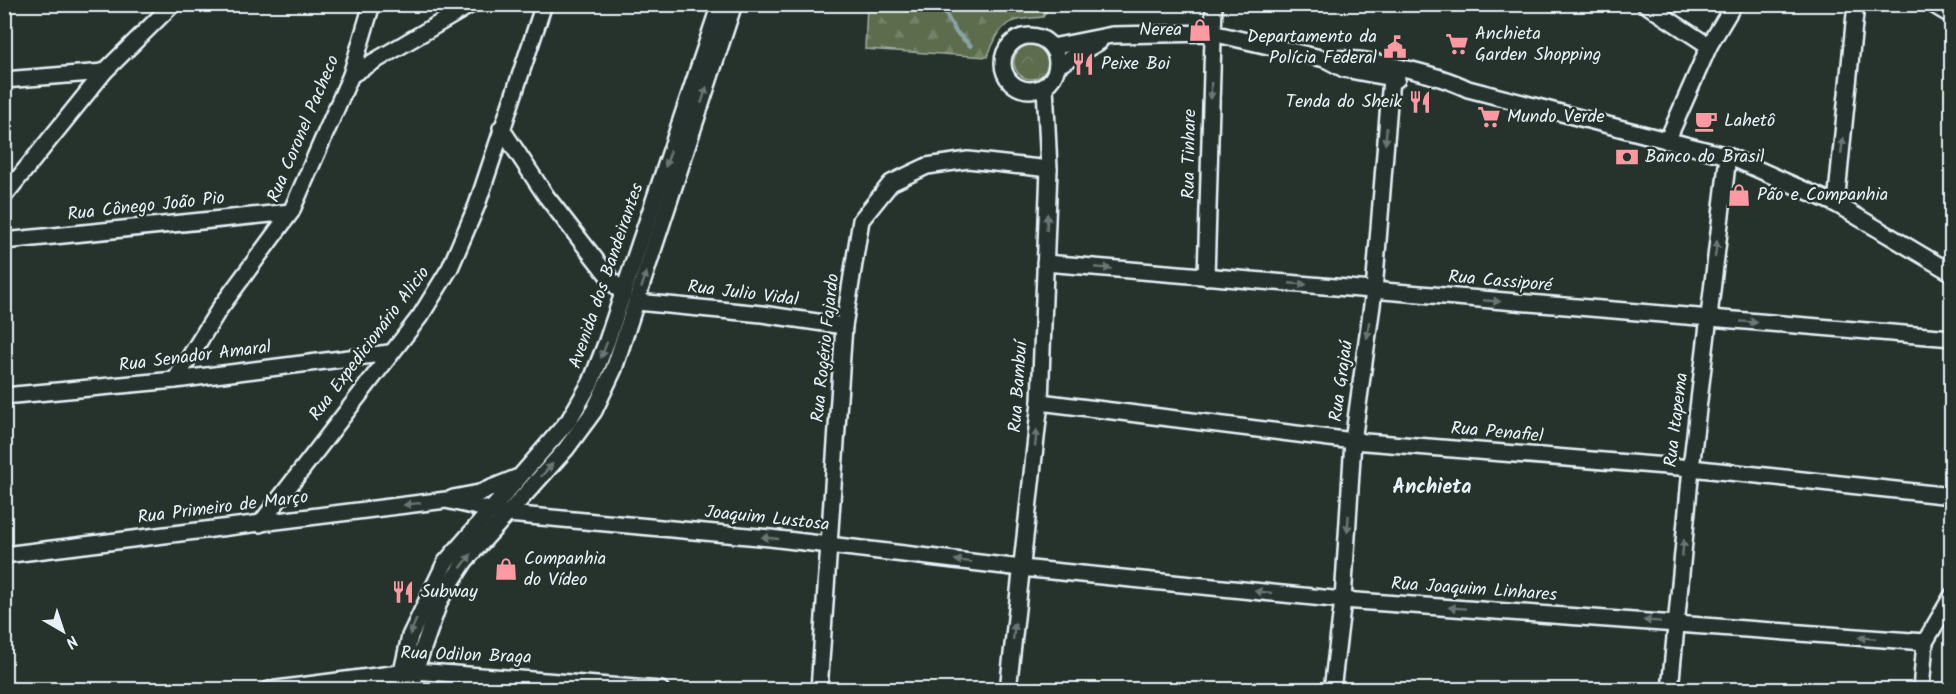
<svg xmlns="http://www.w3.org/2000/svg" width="1956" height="694" font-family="Kalam,sans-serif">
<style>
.forest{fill:url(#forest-firs);stroke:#a2aea3;stroke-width:1.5}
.park{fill:url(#park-crowns);stroke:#a2aea3;stroke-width:1.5}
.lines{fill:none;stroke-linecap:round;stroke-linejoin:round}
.stream{stroke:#89a2a5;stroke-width:4.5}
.minor-casing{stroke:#e8f1f8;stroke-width:20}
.minor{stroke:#26332d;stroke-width:15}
.oneway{fill:#6a7674}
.labels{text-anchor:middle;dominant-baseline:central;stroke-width:5;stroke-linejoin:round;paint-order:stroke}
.poi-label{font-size:18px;fill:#e8f1f8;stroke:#26332d;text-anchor:start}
.street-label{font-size:18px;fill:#e8f1f8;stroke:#26332d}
.neighbourhood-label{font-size:20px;font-weight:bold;fill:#e8f1f8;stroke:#26332d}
</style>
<defs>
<pattern id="forest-firs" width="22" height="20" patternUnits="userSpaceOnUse" patternTransform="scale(1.5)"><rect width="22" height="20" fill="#5c6c4e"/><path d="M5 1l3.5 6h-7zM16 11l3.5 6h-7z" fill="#738168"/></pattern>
<pattern id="park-crowns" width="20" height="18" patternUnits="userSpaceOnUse" patternTransform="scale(1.5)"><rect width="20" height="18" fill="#5c6c4e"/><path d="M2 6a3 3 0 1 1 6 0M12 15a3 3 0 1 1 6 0" fill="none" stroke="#738168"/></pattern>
</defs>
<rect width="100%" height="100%" fill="#26332d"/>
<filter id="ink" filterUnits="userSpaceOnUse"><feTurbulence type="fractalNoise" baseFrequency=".0167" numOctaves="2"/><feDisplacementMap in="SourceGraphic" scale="12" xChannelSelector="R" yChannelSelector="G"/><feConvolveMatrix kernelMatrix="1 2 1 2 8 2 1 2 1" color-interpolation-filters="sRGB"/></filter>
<g filter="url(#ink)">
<path class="forest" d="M867,5l1,-1 182,1 -7,12c-39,3 -40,5 -56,40l-122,-8z"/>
<circle class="park" cx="1031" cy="62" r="17"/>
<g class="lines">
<polyline class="stream" points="940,4 956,32 971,46"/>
<g class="minor-casing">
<g id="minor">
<polyline points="1645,4 1709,46"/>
<polyline points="1932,4 1952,16"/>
<circle cx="1030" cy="63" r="27"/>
<polyline points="1052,47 1112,35 1212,33 1325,59 1344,69 1397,79"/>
<path d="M1325,59c36,-3 110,14 143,30l260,67 108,48 116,69"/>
<polyline points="1057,66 1099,42"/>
<polyline points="351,75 472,4"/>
<polyline points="4,80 104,72"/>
<polyline points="501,128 546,196 623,295"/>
<polyline points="1667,141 1709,46 1734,4"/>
<polyline points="4,196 104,72 173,4"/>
<polyline points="1836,204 1856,4"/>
<polyline points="4,241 291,212"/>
<polyline points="1045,263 1952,338"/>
<polyline points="1206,277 1214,4"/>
<polyline points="637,302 762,314 844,326"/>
<polyline points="175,380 220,308 291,212 351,75 372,4"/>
<polyline points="4,396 175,380 389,353"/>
<polyline points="1040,402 1353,441 1691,468 1952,496"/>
<polyline points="453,498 479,493 516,478"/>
<polyline points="260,524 421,315 450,268 477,205 544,4"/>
<polyline points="4,555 446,500 508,514 770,538 1021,568 1343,600 1925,642"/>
<polyline points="269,690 415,671 661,690"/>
<polyline points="398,690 410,636 445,563 569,420 591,382 607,341 720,4"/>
<polyline points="413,690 415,671 440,600 465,561 566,449 594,411 614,369 734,4"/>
<polyline points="819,690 844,326 861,220 891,183 927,166 968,160 1049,169"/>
<polyline points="1008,690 1040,402 1049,169 1045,86"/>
<polyline points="1332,690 1343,600 1353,441 1374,291 1391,78"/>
<polyline points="1670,690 1691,468 1728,156"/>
<polyline points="1921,690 1925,642 1952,596"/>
</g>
</g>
<use href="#minor" class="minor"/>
</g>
<defs><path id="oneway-solid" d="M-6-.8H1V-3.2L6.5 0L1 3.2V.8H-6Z" transform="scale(1.5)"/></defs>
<g class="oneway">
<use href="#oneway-solid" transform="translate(1211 91) rotate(91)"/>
<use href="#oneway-solid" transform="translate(704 95) rotate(-72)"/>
<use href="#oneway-solid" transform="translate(1386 136) rotate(95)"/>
<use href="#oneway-solid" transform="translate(1842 146) rotate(-84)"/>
<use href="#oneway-solid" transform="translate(668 159) rotate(109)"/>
<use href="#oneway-solid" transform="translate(1047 222) rotate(-88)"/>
<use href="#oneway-solid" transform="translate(1716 249) rotate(-83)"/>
<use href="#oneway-solid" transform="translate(1103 268) rotate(5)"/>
<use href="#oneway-solid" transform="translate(644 280) rotate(-72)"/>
<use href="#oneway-solid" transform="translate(1298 284) rotate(5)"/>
<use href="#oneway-solid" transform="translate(1492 301) rotate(5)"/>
<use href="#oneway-solid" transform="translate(1749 322) rotate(4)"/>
<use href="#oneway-solid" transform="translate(1368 330) rotate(98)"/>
<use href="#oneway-solid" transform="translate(604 350) rotate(111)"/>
<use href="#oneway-solid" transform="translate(1036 438) rotate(-84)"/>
<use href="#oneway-solid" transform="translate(547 470) rotate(-48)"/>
<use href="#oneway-solid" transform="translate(412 504) rotate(173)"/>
<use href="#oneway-solid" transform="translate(1348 524) rotate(94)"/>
<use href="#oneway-solid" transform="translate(770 538) rotate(-174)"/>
<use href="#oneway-solid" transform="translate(1683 548) rotate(-84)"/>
<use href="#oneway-solid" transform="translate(466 561) rotate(-53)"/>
<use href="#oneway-solid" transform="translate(963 561) rotate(-173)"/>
<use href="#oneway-solid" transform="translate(1263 592) rotate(-174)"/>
<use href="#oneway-solid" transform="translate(1457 608) rotate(-176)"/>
<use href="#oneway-solid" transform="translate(1652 621) rotate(-176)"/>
<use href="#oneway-solid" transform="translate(413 627) rotate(114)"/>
<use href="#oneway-solid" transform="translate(1014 631) rotate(-84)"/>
<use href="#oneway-solid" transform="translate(1867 638) rotate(-175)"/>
</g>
</g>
<defs>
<g id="shop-bare" transform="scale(1.8)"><path d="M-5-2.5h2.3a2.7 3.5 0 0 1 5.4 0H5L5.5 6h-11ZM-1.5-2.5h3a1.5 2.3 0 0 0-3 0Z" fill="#ff9aa2" stroke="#26332d" stroke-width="2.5" paint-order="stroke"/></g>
<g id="supermarket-bare" transform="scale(1.8)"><path d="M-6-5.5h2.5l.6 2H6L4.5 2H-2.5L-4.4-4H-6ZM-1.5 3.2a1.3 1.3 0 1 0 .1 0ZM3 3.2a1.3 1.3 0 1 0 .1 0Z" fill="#ff9aa2" stroke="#26332d" stroke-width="2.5" paint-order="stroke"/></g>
<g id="civic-bare" transform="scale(1.8)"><path d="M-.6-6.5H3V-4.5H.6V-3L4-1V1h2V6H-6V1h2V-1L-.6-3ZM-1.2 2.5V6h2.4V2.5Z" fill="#ff9aa2" stroke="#26332d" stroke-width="2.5" paint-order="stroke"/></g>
<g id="restaurant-bare" transform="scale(1.8)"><path d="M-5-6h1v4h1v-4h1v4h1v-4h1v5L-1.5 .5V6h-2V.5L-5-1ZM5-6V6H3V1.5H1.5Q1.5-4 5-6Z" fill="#ff9aa2" stroke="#26332d" stroke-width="2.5" paint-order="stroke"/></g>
<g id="cafe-bare" transform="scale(1.8)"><path d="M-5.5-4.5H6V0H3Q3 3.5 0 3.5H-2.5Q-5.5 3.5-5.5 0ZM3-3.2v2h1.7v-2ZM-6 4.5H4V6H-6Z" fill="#ff9aa2" stroke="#26332d" stroke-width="2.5" paint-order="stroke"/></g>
<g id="bank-bare" transform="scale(1.8)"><path d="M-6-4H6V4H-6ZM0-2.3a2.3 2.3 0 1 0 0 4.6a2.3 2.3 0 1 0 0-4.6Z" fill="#ff9aa2" stroke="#26332d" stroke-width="2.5" paint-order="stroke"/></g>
</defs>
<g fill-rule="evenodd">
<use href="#shop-bare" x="1200" y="30"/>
<use href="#supermarket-bare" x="1457" y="44"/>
<use href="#civic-bare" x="1395" y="47"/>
<use href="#restaurant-bare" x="1083" y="64"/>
<use href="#restaurant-bare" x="1420" y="102"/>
<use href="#supermarket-bare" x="1489" y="117"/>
<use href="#cafe-bare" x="1706" y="121"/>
<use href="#bank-bare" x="1627" y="157"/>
<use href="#shop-bare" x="1739" y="195"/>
<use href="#shop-bare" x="506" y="569"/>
<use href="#restaurant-bare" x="403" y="592"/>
</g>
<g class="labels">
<g class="poi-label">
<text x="1182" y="30" text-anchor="end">Nerea</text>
<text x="1475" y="34">Anchieta<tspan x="1475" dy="21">Garden Shopping</tspan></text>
<text x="1377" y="37" text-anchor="end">Departamento da<tspan x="1377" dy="21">Polícia Federal</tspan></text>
<text x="1101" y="64">Peixe Boi</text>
<text x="1402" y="102" text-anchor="end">Tenda do Sheik</text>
<text x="1507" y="117">Mundo Verde</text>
<text x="1724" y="121">Lahetô</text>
<text x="1645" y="157">Banco do Brasil</text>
<text x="1757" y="195">Pão e Companhia</text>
<text x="524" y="559">Companhia<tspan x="524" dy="21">do Vídeo</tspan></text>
<text x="421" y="592">Subway</text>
</g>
<g class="street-label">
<text transform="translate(304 129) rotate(-67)">Rua Coronel Pacheco</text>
<text transform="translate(1190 154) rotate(-89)">Rua Tinhare</text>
<text transform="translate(146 207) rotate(-6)">Rua Cônego João Pio</text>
<text transform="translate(607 276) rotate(-71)">Avenida dos Bandeirantes</text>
<text transform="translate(1500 282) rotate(5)">Rua Cassiporé</text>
<text transform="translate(743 294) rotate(7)">Rua Julio Vidal</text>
<text transform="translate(370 344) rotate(-53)">Rua Expedicionário Alicio</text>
<text transform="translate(826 348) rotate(-84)">Rua Rogério Fajardo</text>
<text transform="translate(195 357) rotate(-7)">Rua Senador Amaral</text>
<text transform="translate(1342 381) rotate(-82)">Rua Grajaú</text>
<text transform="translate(1019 387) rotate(-86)">Rua Bambuí</text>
<text transform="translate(1677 420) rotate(-83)">Rua Itapema</text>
<text transform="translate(1497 433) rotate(5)">Rua Penafiel</text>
<text transform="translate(223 508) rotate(-7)">Rua Primeiro de Março</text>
<text transform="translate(767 519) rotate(6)">Joaquim Lustosa</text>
<text transform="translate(1474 590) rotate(4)">Rua Joaquim Linhares</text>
<text transform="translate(466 656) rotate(2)">Rua Odilon Braga</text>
</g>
<g class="neighbourhood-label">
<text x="1432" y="488">Anchieta</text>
</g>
</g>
<rect width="1956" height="694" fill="none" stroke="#26332d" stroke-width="24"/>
<rect x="12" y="12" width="1932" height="670" fill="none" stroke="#e8f1f8" stroke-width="2" filter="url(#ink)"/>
<g transform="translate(63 631) rotate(141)" stroke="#26332d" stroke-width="4.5" paint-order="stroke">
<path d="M0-4.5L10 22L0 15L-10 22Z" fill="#e8f1f8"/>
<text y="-9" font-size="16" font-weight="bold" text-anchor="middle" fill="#e8f1f8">N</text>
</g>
</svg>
